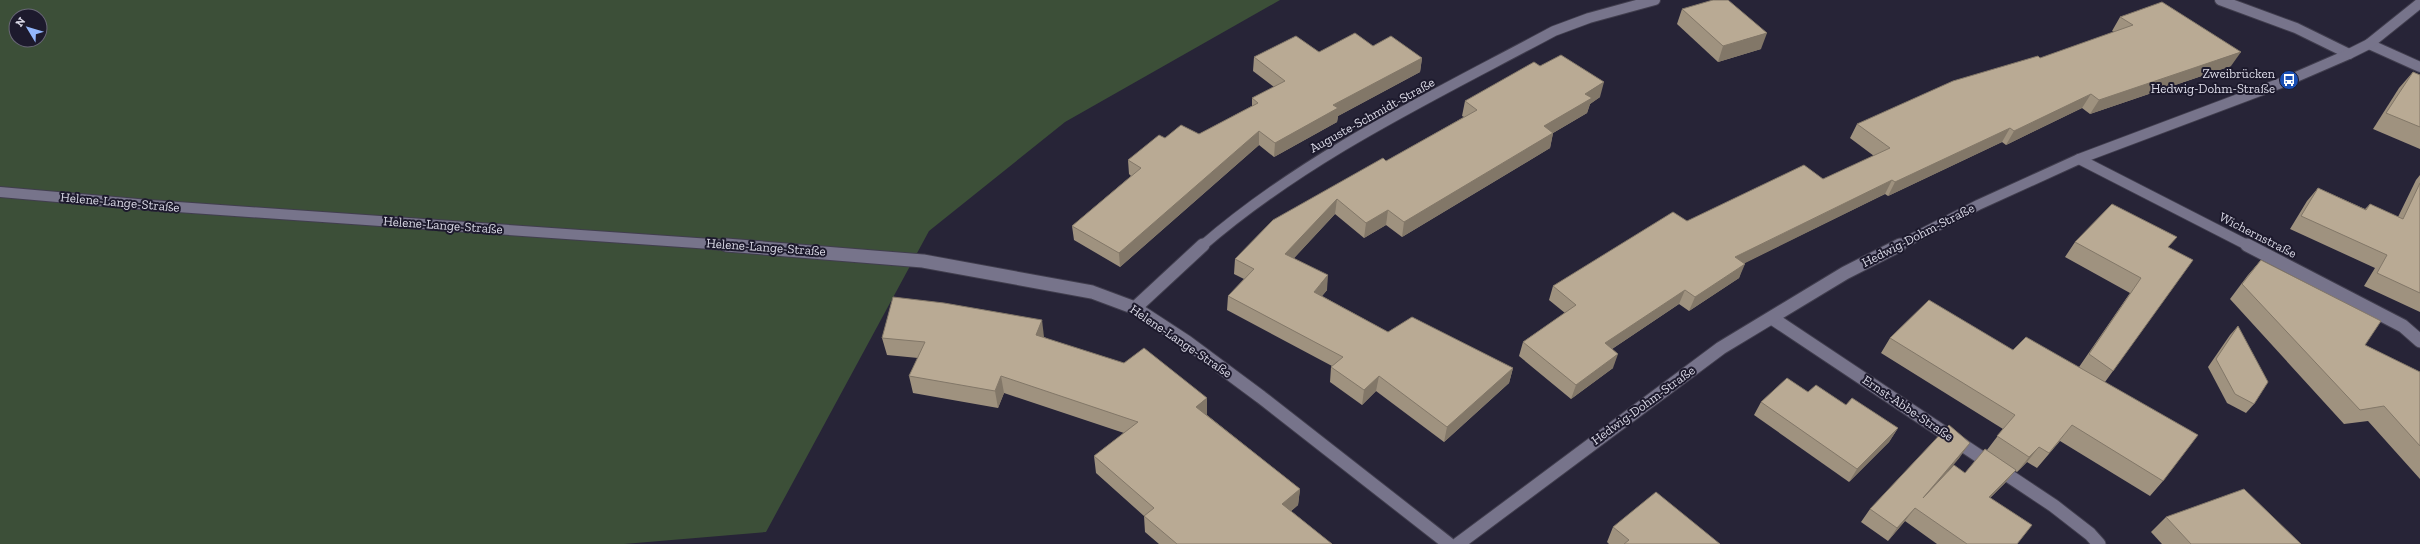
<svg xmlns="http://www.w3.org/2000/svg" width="2420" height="544" font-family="'Zilla Slab',serif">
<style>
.green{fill:#3c4f38;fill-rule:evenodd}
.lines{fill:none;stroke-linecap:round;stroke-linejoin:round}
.street-far1-casing{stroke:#413e4e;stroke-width:12}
.street-casing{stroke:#413e4e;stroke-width:15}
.street-far1{stroke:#77748b;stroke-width:10}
.street{stroke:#77748b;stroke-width:13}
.wall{fill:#9f927f}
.shaded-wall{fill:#827768}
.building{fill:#b9aa94;stroke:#827768}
.labels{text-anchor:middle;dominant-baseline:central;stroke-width:4;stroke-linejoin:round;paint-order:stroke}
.poi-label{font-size:13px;fill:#dbdae7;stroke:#1d1a2d;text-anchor:end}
.street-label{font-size:13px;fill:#dbdae7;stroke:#1d1a2d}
</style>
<rect width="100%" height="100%" fill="#272437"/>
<path class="green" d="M0,0h1280l-215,122 -136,109 -163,301 -142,12h-624zM16,16h24v24h-24z"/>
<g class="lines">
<g class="street-far1-casing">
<g id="street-far1">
<polyline points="2220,0 2296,28 2349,54"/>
<polyline points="2369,44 2420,67"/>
<polyline points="2079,159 2249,246"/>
<polyline points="0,192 149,205 740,246"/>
<path d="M1202,246c105,-91 231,-150 352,-215l35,-13 66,-18"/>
<polyline points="1898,246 1978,205 2079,159 2289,80 2349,54 2369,44 2420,3"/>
</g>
</g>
<g class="street-casing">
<g id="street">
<polyline points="726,245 923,261 1092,292 1135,308 1187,342 1261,397 1449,544"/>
<polyline points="2247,245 2403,326 2420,341"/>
<polyline points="1135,308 1203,245"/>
<polyline points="1772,318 2054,506 2090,534 2099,544"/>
<polyline points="1458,544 1721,348 1845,273 1900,245"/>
</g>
</g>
<use href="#street-far1" class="street-far1"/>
<use href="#street" class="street"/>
</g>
<g class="wall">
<polygon points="1682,9 1761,49 1718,62 1677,24"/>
<polygon points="2120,17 2231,66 2090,114 2082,108 2006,145 2002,142 1888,196 1885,194 1744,263 1739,278 1689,311 1679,304 1612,349 1613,368 1571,399 1519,356 1523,342 1565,313 1549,300 1553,286 1687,221 1823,179 1874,156 1850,138 1857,124 2114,32 2112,31"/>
<polygon points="1373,46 1422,58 1420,72 1338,116 1337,122 1274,157 1259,145 1120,267 1074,240 1072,226 1131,176 1129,174 1128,160 1165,138 1199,134 1252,106 1252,98 1274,87 1253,71 1254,57 1319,52"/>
<polygon points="1540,66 1600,97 1590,104 1587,113 1553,133 1550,148 1402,237 1386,225 1364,238 1335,214 1294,258 1327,290 1322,296 1388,332 1513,368 1509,383 1444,442 1376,391 1362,405 1330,382 1331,367 1332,366 1227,310 1228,296 1244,279 1234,274 1235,259 1386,161 1464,117 1462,116 1465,101"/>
<polygon points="2413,72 2420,75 2420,149 2373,129 2399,88"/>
<polygon points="2420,175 2420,312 2364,286 2375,268 2290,229 2307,201 2318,188 2365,209 2370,204 2398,217 2416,180"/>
<polygon points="2075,242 2169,248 2113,371 2105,382 2163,481 2150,496 2060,441 2037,468 2027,462 2017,472 2015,471 2005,483 1990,498 2017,544 1937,544 1905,521 1888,541 1861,522 1870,509 1960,457 1947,472 1965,473 1987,450 2003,429 1881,353 1890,338 2013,350 2079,367 2130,293 2065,257"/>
<polygon points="2261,260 2365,345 2420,372 2420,479 2368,421 2344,424 2230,299 2248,275"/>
<polygon points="2238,326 2254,404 2246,413 2227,403 2208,367 2230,335"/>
<polygon points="1044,337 1207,415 1300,489 1298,505 1291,511 1332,544 1159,544 1145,532 1144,516 1096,473 1094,456 1124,433 1004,393 998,408 913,393 909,376 918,358 887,355 882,338"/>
<polygon points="1761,402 1846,405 1898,428 1889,442 1849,482 1754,415"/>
<polygon points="2166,517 2301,544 2162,544 2151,532"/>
<polygon points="1613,527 1720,544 1609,544 1607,542"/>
</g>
<g class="shaded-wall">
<polygon points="1767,33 1761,49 1718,62 1723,46"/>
<polygon points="2241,52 2231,66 2090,114 2099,100"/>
<polygon points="1422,58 1420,72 1338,116 1337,122 1274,157 1275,143 1333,105"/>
<polygon points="1604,82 1600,97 1590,104 1587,113 1553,133 1550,148 1402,237 1404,222 1544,126 1585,94"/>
<polygon points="2091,94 2082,108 2006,145 2014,131"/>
<polygon points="2010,128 2002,142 1888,196 1895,182"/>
<polygon points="1259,131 1259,145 1120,267 1119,253"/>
<polygon points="1892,180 1885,194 1729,271 1735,257"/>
<polygon points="1337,199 1335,214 1284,269 1285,254"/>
<polygon points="1388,210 1386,225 1364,238 1366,223"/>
<polygon points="1745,264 1739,278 1689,311 1695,297"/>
<polygon points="1328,275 1327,290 1313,307 1314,292"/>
<polygon points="1685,290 1679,304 1600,357 1605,343"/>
<polygon points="1042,320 1044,337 1038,352 1036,335"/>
<polygon points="1618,354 1613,368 1571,399 1576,385"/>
<polygon points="1513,368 1509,383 1444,442 1447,427"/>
<polygon points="1001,376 1004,393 998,408 995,391"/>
<polygon points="1379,376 1376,391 1362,405 1364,390"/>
<polygon points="1207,398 1207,415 1196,423 1196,407"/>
<polygon points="1898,428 1889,442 1849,482 1857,469"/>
<polygon points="1970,443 1960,457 1916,509 1923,498"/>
<polygon points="2039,447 2027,462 2017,472 2029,457"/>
<polygon points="2016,470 2005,483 1978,510 1989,497"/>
<polygon points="1300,489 1298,505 1281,520 1282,504"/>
<polygon points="1915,508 1905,521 1888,541 1897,528"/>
</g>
<g class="building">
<polygon points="1713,0 1728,0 1767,33 1723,46 1682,9"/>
<polygon points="2162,2 2241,52 2099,100 2091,94 2014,131 2010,128 1895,182 1892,180 1735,257 1745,264 1695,297 1685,290 1605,343 1618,354 1576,385 1523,342 1576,305 1553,286 1673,212 1687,221 1804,165 1823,179 1890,148 1857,124 1953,81 2038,56 2040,58 2133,25 2120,17"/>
<polygon points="1355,33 1373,46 1391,36 1422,58 1333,105 1338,108 1275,143 1259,131 1119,253 1072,226 1141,168 1128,160 1159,135 1165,138 1181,125 1199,134 1258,103 1252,98 1285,81 1254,57 1296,36 1319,52"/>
<polygon points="1561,55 1604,82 1585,94 1592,98 1544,126 1553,133 1404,222 1388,210 1366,223 1337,199 1285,254 1328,275 1314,292 1388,332 1412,317 1513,368 1447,427 1379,376 1364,390 1331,367 1343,357 1228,296 1254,269 1235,259 1273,220 1383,158 1386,161 1477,110 1465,101 1534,62 1540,66"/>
<polygon points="2413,72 2420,75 2420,127 2386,113"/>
<polygon points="2420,183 2420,293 2377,273 2387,255 2301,216 2318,188 2366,210 2370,204 2403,219"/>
<polygon points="2112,204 2177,237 2168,247 2193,260 2113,371 2089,354 2141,278 2075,242"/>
<polygon points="2261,260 2381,321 2365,345 2420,372 2420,446 2384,406 2360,410 2242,284"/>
<polygon points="893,297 944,303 1042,320 1036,335 1124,363 1144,348 1207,398 1196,407 1300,489 1282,504 1332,544 1177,544 1144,516 1154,508 1094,456 1138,422 1001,376 995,391 909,376 925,342 882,338"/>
<polygon points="1929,300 2013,350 2026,337 2198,435 2163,481 2072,425 2049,453 2039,447 2029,457 1997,436 2015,415 1890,338"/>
<polygon points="2238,326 2268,382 2254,404 2235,394 2216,359"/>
<polygon points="1787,378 1808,392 1816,385 1846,405 1852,398 1898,428 1857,469 1761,402"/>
<polygon points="1949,425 1970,443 1923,498 1954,465 1965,473 1985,449 2016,470 1989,497 2032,525 2017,544 1967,544 1915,508 1897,528 1870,509"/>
<polygon points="2244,489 2301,544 2191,544 2166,517"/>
<polygon points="1656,492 1720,544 1624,544 1629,540 1613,527"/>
</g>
<defs>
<g id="bus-disc" transform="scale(1)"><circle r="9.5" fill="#1a4fb4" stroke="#1d1a2d"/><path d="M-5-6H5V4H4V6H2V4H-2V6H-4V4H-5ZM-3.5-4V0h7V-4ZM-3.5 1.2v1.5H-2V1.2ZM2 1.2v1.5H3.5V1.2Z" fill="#fff"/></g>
</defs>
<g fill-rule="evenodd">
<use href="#bus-disc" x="2289" y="80"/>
</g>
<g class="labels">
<g class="poi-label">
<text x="2275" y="73">Zweibrücken<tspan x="2275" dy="15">Hedwig-Dohm-Straße</tspan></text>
</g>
<g class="street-label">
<text transform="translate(1372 115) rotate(-29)">Auguste-Schmidt-Straße</text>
<text transform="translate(120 202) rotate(5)">Helene-Lange-Straße</text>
<text transform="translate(443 225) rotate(4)">Helene-Lange-Straße</text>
<text transform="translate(1918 235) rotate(-27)">Hedwig-Dohm-Straße</text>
<text transform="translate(2258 235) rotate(27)">Wichernstraße</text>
<text transform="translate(766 247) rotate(4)">Helene-Lange-Straße</text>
<text transform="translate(1181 341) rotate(34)">Helene-Lange-Straße</text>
<text transform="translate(1643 405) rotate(-36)">Hedwig-Dohm-Straße</text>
<text transform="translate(1908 408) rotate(34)">Ernst-Abbe-Straße</text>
</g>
</g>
<g transform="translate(28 28) rotate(308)"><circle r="19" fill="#1d1a2d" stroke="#696777"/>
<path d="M0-3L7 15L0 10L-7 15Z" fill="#93b7fd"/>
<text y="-6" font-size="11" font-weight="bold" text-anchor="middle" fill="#dbdae7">N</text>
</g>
</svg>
